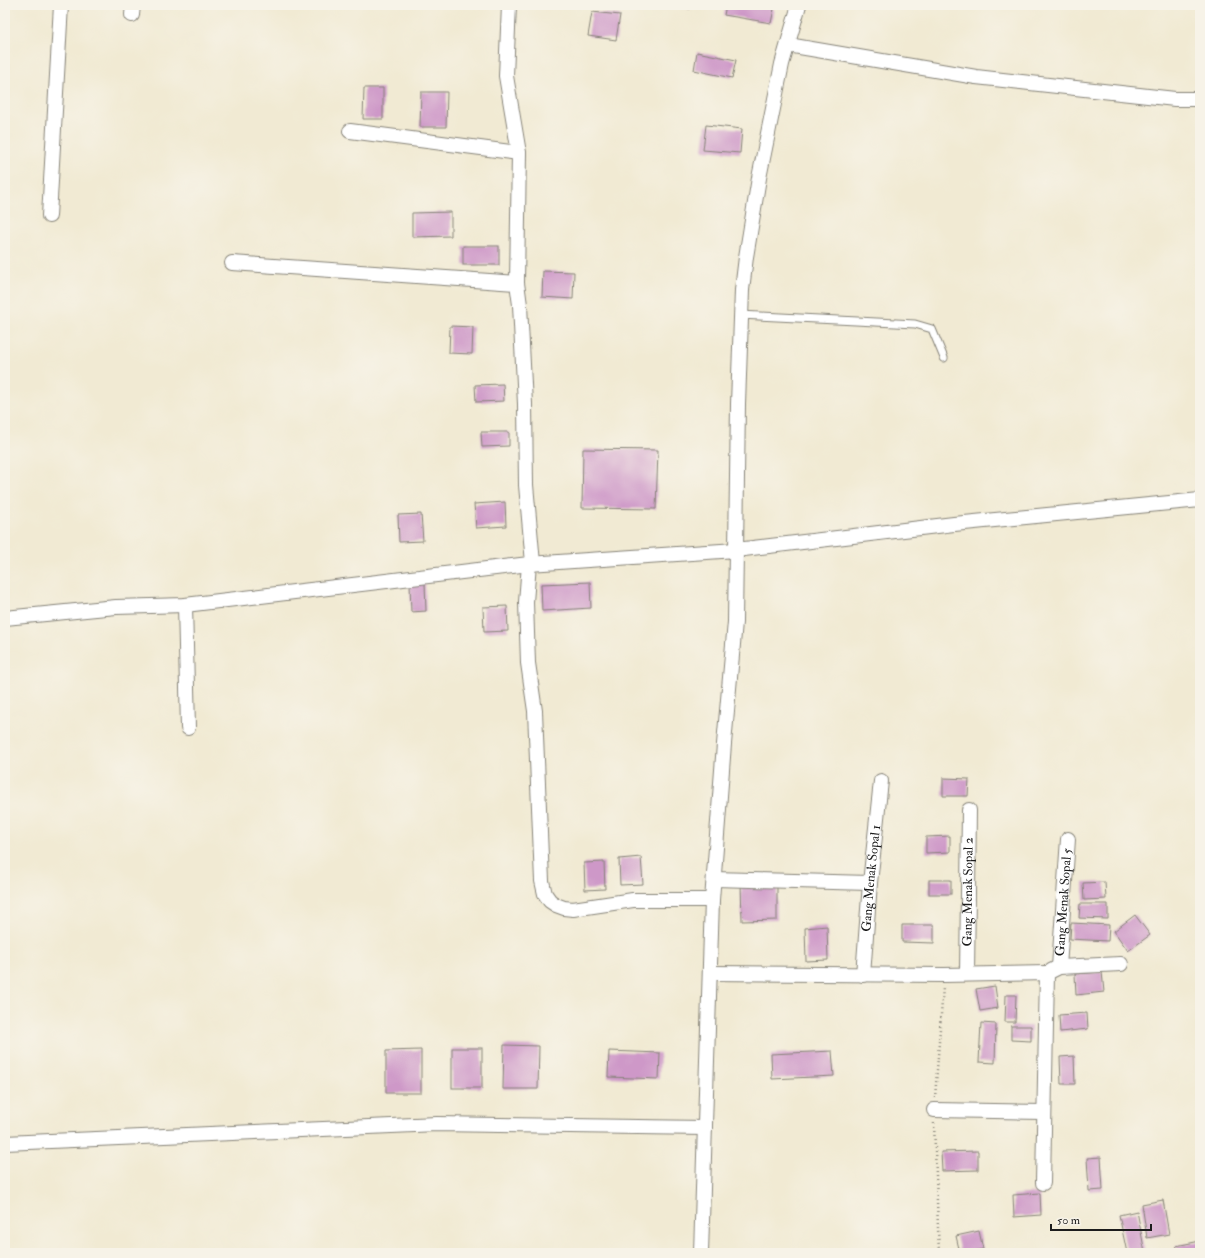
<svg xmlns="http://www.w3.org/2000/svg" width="1205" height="1258" font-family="'IM FELL Double Pica',serif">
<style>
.building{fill:#ce98c8}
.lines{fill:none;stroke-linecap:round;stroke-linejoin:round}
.lane-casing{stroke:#868378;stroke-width:9}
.street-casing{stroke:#868378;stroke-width:16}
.path{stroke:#868378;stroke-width:2.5;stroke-dasharray:1 3;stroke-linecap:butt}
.lane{stroke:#fff;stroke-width:7}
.street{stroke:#fff;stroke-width:14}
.labels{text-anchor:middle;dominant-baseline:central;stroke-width:3;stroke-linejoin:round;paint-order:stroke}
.street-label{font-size:13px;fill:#1c1c1c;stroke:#f7f3e8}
</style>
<rect width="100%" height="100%" fill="#f7f3e8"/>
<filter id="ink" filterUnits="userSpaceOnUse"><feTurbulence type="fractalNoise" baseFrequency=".025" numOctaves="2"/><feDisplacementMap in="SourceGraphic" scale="8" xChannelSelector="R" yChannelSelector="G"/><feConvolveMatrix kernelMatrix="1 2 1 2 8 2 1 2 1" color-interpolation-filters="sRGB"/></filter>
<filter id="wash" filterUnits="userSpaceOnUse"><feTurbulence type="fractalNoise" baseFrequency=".012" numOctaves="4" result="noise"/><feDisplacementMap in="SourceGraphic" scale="16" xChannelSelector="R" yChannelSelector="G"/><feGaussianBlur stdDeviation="0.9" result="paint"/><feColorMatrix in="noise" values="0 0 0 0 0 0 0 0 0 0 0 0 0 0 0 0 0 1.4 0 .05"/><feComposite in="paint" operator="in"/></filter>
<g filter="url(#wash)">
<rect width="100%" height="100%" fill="#f1ead3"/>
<g id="blocks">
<g class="building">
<polygon points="672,5 690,5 690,9"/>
<polygon points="726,5 756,5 774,9 771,23 724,15"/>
<polygon points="592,12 620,15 616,40 588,36"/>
<polygon points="697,52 736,60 732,78 694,70"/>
<polygon points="364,88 383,88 383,119 363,119"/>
<polygon points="421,92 447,92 446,127 420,127"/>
<polygon points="706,125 742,129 740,153 703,150"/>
<polygon points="451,212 451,236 412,237 412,213"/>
<rect x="463" y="246" width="36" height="19"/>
<polygon points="543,271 574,272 573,299 542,297"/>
<polygon points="450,326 473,327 472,354 449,353"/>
<polygon points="503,384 504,401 476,402 475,385"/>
<polygon points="481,432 509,432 509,446 482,447"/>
<polygon points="583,449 658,450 656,509 582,508"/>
<polygon points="505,502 506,526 476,528 474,504"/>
<polygon points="421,514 423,541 399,542 398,515"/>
<polygon points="590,582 591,608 542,611 541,584"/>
<polygon points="425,583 426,611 411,612 410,584"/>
<polygon points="507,606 508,631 484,632 483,607"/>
<polygon points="943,778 969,779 968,796 943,796"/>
<polygon points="950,836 950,852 926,853 926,837"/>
<polygon points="641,857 643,884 620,885 619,859"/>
<polygon points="604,862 605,889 585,890 584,863"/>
<rect x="929" y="880" width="22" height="14"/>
<polygon points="1105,882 1106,899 1084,900 1083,883"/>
<polygon points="777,883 777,920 742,921 741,884"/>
<polygon points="1080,904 1108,904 1108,919 1079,918"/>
<polygon points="1135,915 1150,935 1128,951 1114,931"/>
<polygon points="1071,923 1109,925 1108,941 1070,939"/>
<polygon points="902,925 934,925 934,943 902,942"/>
<polygon points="827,926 828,960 806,961 805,928"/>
<polygon points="1102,972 1104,992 1076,995 1075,974"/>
<polygon points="995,986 998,1008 980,1011 976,989"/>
<polygon points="1006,995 1016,995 1015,1022 1005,1022"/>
<polygon points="1087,1013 1088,1029 1060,1032 1059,1015"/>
<polygon points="981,1023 996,1024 995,1063 979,1062"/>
<polygon points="1011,1026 1031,1026 1031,1041 1011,1040"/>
<polygon points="504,1045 539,1046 538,1089 503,1089"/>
<rect x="452" y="1048" width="30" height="40"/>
<polygon points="421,1050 421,1093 386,1093 386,1051"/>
<polygon points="609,1051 660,1053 659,1079 608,1077"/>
<polygon points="832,1051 834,1076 772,1079 771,1054"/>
<polygon points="1074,1056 1075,1084 1061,1084 1060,1057"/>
<polygon points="978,1151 978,1170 942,1171 941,1152"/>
<polygon points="1200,1152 1200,1169 1199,1169 1197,1153"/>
<polygon points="1101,1157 1103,1190 1089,1191 1087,1158"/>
<polygon points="1040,1193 1041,1215 1014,1217 1013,1195"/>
<polygon points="1163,1200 1169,1234 1147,1238 1142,1204"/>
<polygon points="1137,1211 1145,1253 1127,1253 1119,1215"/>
<polygon points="979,1231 983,1249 966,1253 960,1253 956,1236"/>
<polygon points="1200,1241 1200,1253 1178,1253 1176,1246"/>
</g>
</g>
</g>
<g filter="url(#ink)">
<use href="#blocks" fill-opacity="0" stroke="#868378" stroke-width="1"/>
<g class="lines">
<g class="lane-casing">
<polyline id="lane" points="740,315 915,324 932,329 944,358"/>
</g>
<g class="street-casing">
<g id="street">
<polyline points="509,5 506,76 519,153 517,283 520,305 525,404 526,485 533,563"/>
<polyline points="132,15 133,5"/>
<polyline points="788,45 976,77 1175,99 1200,99"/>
<polyline points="350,131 519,153"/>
<polyline points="49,216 61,5"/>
<polyline points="232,263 517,283"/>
<polyline points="529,564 526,602 528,663 535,711 542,881 545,894 550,901 556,905 564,908 573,909 633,900 712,900"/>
<polyline points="185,605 188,728"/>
<polyline points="5,618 116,607 185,605 529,564 736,550 954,524 1200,500"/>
<polyline points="714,879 870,883"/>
<path id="s1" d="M1059,967l9,-128"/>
<polyline points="1051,971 1059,967 1121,964"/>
<polyline points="710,973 944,975 1047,973 1043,1183"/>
<path id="s2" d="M967,974l2,-164"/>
<path id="s3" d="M863,975l7,-92 11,-102"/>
<polyline points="934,1110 1044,1112"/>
<polyline points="5,1143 437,1124 705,1128"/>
<polyline points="701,1253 712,900 724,744 735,622 738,404 742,290 746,257 759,178 782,64 799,5"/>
</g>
</g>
<g class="path">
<polyline points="935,1098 943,987"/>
<polyline points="934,1123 939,1253"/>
</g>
<use href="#lane" class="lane"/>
<use href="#street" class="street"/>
</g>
</g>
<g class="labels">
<g class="street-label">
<text stroke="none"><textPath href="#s3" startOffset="97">Gang Menak Sopal 1</textPath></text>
<text stroke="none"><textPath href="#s2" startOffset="82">Gang Menak Sopal 2</textPath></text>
<text stroke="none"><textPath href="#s1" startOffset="65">Gang Menak Sopal 5</textPath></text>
</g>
</g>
<rect width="1205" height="1258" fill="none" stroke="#f7f3e8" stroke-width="20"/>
<path d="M1051 1224v6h100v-6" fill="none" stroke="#1c1c1c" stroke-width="2"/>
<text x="1057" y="1224" font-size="12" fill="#1c1c1c" stroke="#f7f3e8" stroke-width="3" paint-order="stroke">50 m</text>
</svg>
